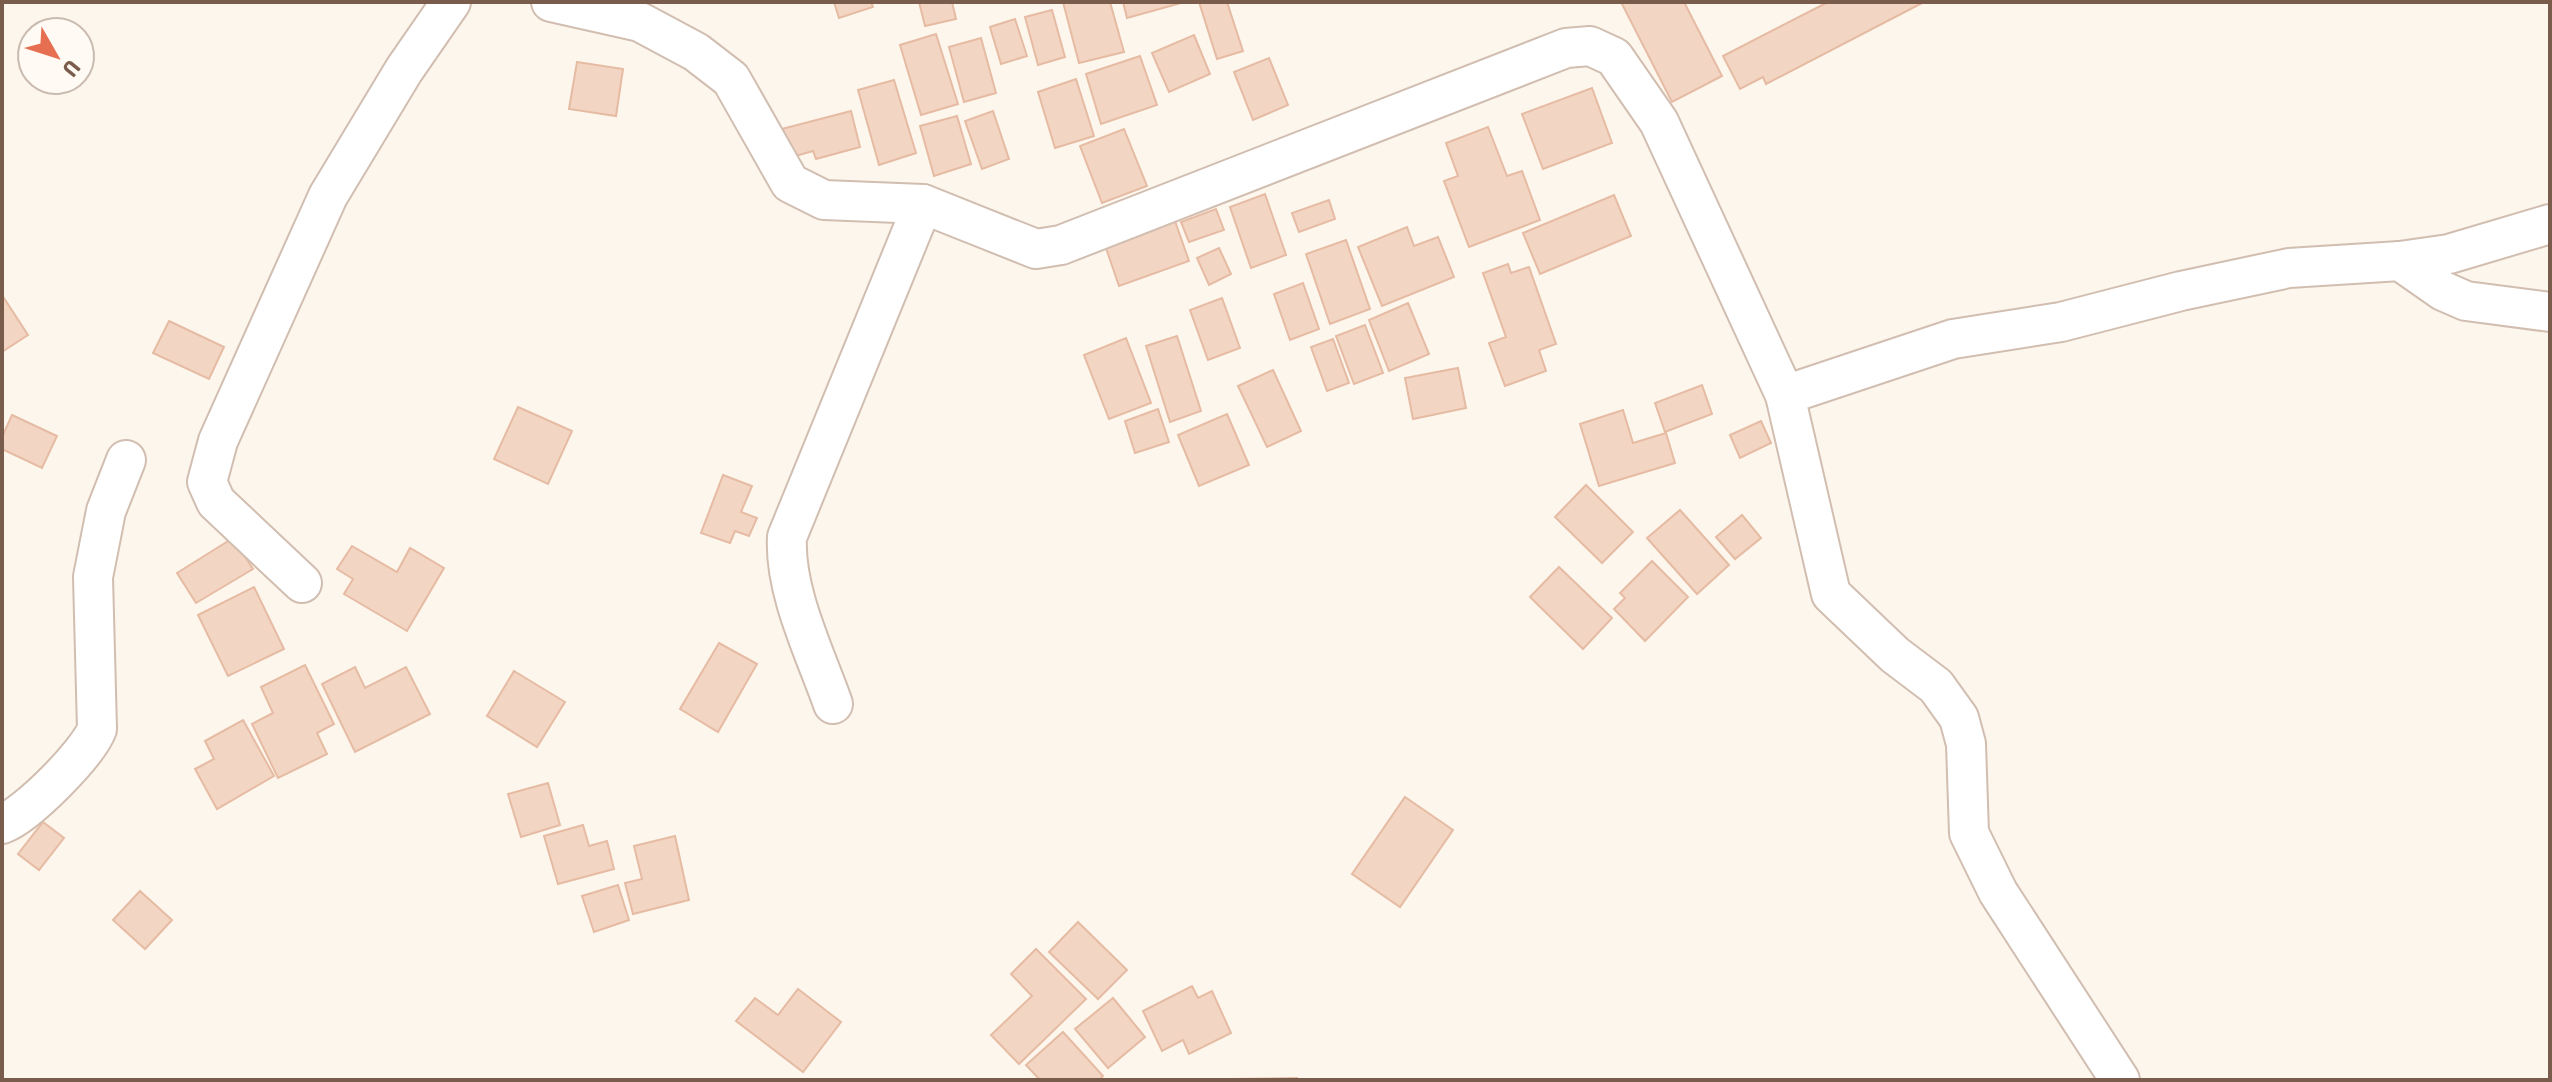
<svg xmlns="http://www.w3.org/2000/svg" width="2552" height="1082" font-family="'Asap Condensed',sans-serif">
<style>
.building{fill:#f3d5c3;stroke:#e6bba3;stroke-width:2}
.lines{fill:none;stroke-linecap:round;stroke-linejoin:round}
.minor-casing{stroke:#d1beb0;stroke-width:42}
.minor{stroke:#fff;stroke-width:38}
</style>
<rect width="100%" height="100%" fill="#fdf6ec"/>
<g class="building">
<polygon points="834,2 871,2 873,7 839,18"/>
<polygon points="919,2 952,2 956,19 925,26"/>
<polygon points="1063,2 1110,2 1124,52 1079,63"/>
<polygon points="1123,2 1181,2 1181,3 1127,18"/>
<polygon points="1199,2 1227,2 1243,51 1217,59"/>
<polygon points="1621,2 1684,2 1722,76 1672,102"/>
<polygon points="1828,2 1924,2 1766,84 1763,77 1740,89 1723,56"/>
<polygon points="1052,10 1065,57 1038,65 1025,17"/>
<polygon points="1015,19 1027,56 1001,64 990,27"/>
<polygon points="936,34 958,104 921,115 900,45"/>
<polygon points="1194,35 1210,74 1169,92 1152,53"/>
<polygon points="981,38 996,93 964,102 949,47"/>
<polygon points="1140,56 1157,105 1101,124 1086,74"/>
<polygon points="1269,58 1288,105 1253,120 1234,72"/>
<polygon points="577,62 623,69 616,116 569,109"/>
<polygon points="1076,79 1094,136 1055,148 1038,92"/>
<polygon points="894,80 916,153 879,165 858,90"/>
<polygon points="1592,88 1612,143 1543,169 1522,114"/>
<polygon points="851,111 860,147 816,159 813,151 785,159 778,130"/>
<polygon points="993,111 1009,159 982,169 965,121"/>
<polygon points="957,116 971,164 934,176 920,126"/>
<polygon points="1488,127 1507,176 1522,171 1540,220 1469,247 1444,181 1458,176 1446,143"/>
<polygon points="1124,129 1147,186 1102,203 1080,146"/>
<polygon points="1265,194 1286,255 1251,268 1230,207"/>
<polygon points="1614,195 1631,236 1540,274 1523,233"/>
<polygon points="1329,200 1335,219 1299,232 1292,213"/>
<polygon points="1216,209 1224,230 1189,242 1181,222"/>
<polygon points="1175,221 1189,261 1119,286 1105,245"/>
<polygon points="1407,227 1414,246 1438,237 1454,277 1382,306 1358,247"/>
<polygon points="1346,240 1370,309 1330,324 1306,254"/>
<polygon points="1219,248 1231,274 1209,285 1197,258"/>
<polygon points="1508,264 1511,273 1529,267 1556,344 1539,350 1546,371 1505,386 1489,343 1506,337 1483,273"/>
<polygon points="1303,283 1319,329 1290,340 1274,294"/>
<polygon points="2,295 28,335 2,352"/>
<polygon points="1222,298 1240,348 1208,360 1190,310"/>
<polygon points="1408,303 1429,354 1389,371 1369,320"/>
<polygon points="169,321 224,347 209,379 153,353"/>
<polygon points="1365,325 1383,373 1354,384 1336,336"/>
<polygon points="1177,336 1201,411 1170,422 1146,346"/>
<polygon points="1126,338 1151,403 1109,419 1084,355"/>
<polygon points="1333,339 1349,383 1327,391 1311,347"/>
<polygon points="1458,368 1466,408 1413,419 1405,378"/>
<polygon points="1273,370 1301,431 1267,447 1238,386"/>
<polygon points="1702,385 1712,414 1665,432 1655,403"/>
<polygon points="518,407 572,431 548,484 494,459"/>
<polygon points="1158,409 1169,442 1135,453 1125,421"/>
<polygon points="1623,410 1633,443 1666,433 1675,463 1599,486 1580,424"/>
<polygon points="1227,414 1249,465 1199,486 1178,435"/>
<polygon points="12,415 57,436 42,468 2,449 2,437"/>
<polygon points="1761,421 1771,443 1740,458 1730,435"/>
<polygon points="723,475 752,486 741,512 757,518 749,536 735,531 730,543 701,533"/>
<polygon points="1586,485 1633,532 1602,563 1555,517"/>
<polygon points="1680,510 1729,565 1697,594 1647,538"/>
<polygon points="1742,515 1761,538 1735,559 1716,537"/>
<polygon points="233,538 253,569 196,603 177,573"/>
<polygon points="352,546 397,572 410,548 444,568 407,631 344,594 353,579 337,569"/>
<polygon points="1652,561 1688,597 1645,641 1614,609 1625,598 1620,593"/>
<polygon points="1559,567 1612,618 1583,649 1530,597"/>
<polygon points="254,587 284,649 228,676 198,615"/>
<polygon points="719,643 757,664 718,732 680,709"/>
<polygon points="305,665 334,724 317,733 327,754 278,778 252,724 273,713 261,687"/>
<polygon points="355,667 365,688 406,667 430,714 355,752 322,684"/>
<polygon points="514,671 565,702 537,747 487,716"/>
<polygon points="243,720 274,776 217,809 195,769 214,759 205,741"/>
<polygon points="548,783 560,825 521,837 508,794"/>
<polygon points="1405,797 1453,830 1400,907 1352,874"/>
<polygon points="43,822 64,838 39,870 18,854"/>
<polygon points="583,825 589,846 607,841 614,869 558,884 544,836"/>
<polygon points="675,836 689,900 633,914 625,883 642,879 634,846"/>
<polygon points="618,885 629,920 594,932 582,896"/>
<polygon points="140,891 172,920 145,949 113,920"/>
<polygon points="1078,922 1127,970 1098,999 1049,952"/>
<polygon points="1036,949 1086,999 1019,1064 991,1035 1032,996 1011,974"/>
<polygon points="1192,986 1198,998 1212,991 1231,1033 1189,1054 1183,1040 1162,1051 1143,1011"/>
<polygon points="798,989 841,1022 803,1072 736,1021 755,998 778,1015"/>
<polygon points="1113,998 1145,1037 1108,1068 1075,1029"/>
<polygon points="1063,1032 1103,1076 1099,1080 1040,1080 1026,1065"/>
<polygon points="1297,1078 1297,1080 1231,1080 1231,1079"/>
</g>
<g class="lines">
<g class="minor-casing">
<g id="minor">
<polyline points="551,2 640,22 696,52 731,79 790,183 824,200 923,204 1036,249 1061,245 1566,48 1590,46 1614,57 1659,122 1785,395"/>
<polyline points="2400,261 2443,291 2466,301 2550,312"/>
<polyline points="302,583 216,502 207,482 218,441 328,196 404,70 451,2"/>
<path d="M833,704c-18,-51 -49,-113 -46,-167l136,-333"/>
<path d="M2,824c25,-9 86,-71 95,-95l-4,-152 13,-66 20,-51"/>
<polyline points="2120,1080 1998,892 1969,833 1966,744 1959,718 1936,686 1895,655 1831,594 1785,395 1953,339 2061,322 2181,291 2289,268 2400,261 2449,254 2550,224"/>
</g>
</g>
<use href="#minor" class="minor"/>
</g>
<rect width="2552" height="1082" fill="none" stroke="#7a5c4d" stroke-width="8"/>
<g transform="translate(56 56) rotate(129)"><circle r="38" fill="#fffaf3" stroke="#cabbb1" stroke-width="2"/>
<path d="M0-6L14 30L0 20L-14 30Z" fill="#e76f51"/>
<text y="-12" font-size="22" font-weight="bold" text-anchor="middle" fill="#7a5c4d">U</text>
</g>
</svg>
